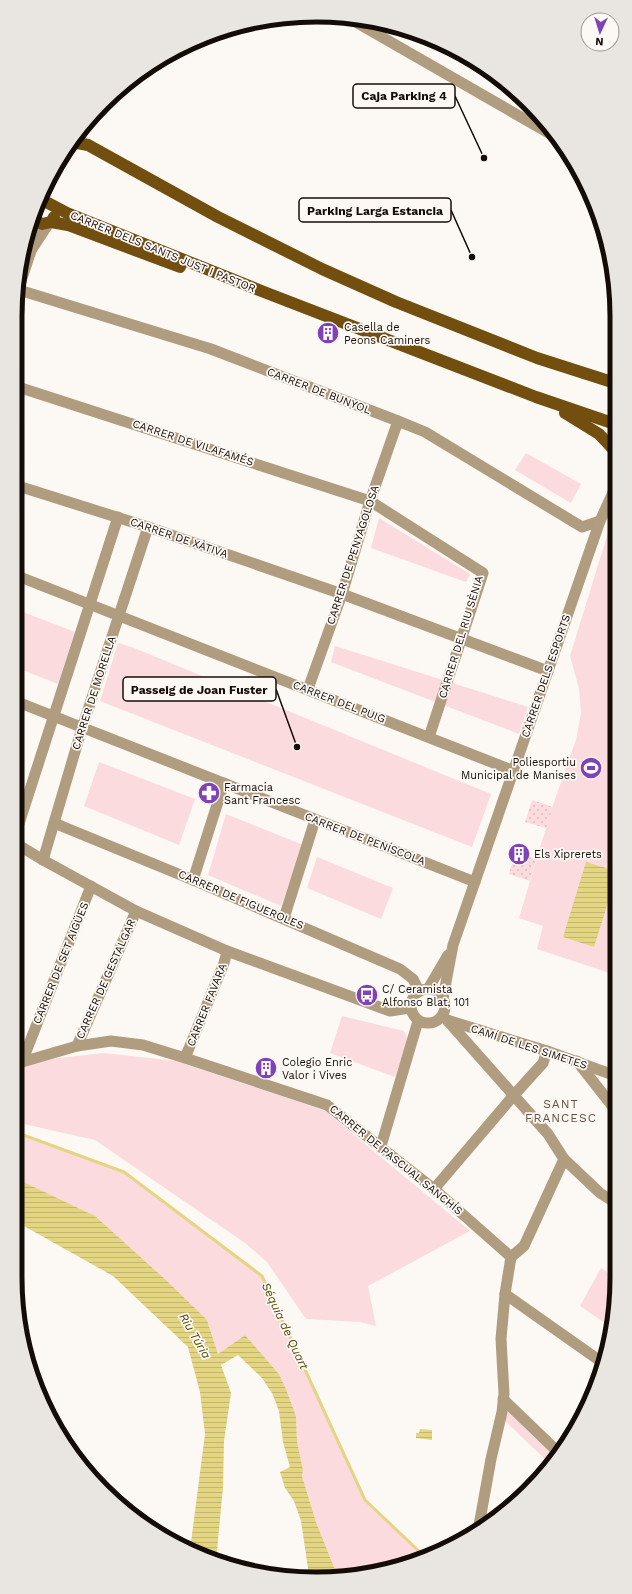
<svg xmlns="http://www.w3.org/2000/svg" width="632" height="1594" font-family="'Work Sans',sans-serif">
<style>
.green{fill:#fcdbde}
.garden{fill:url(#garden-dots)}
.water{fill:url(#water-rules)}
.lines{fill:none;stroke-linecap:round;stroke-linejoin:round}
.stream{stroke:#e4d583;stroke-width:3}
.minor{stroke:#b09c7f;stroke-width:11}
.major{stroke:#724f0f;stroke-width:12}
.labels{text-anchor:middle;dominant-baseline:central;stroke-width:3.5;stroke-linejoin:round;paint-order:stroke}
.street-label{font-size:11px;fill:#140c07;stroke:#fcf8f4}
.poi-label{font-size:11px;fill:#140c07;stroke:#fcf8f4;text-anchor:start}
.neighbourhood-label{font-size:12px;letter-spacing:1px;fill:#665245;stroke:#fcf8f4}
.water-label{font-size:12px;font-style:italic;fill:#544906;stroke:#fcf8f4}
.rim{fill:none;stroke:#140c07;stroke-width:5}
.leader{fill:none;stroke:#140c07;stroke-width:1.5}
.callout-dot{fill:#140c07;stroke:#fcf8f4;stroke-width:1.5}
.callout{fill:#fcf8f4;stroke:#140c07;stroke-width:1.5}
.callout-label{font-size:12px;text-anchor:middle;font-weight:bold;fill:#140c07}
</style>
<defs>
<pattern id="garden-dots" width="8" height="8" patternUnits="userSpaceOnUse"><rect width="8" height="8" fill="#fcdbde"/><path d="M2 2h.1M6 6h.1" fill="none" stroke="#d7bbbd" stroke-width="1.8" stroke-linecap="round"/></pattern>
<pattern id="water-rules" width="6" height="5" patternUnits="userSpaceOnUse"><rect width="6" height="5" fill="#e4d583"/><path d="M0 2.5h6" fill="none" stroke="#c3b670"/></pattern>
</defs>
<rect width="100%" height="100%" fill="#fcf8f4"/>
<g class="green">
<polygon points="526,453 581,484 571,503 515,470"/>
<polygon points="615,510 616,975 537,949 543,926 519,918 552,808 576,740 581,713 579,689 570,656"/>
<polygon points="379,518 470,574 466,582 371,548"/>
<polygon points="15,609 75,632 58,684 15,667"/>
<polygon points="118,643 134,648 491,794 472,847 100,701"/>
<polygon points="335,646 528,707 519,734 331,662"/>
<polygon points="99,762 195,799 179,845 84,806"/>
<polygon points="226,814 303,845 281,906 208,875"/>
<polygon points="317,857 393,888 381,919 307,888"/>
<polygon points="342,1016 404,1031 408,1040 395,1077 330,1053"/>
<polygon points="104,1053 176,1061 324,1110 470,1231 368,1286 376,1326 360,1322 306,1319 267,1262 245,1243 95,1140 15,1122 15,1066 22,1062"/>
<polygon points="15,1134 124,1172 262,1276 365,1499 423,1555 375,1573 339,1574 334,1567 316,1522 302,1476 303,1470 297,1441 296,1416 286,1389 279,1374 245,1335 218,1354 207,1320 19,1179 15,1178"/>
<polygon points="601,1268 617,1279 609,1326 580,1306"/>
<polygon points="503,1399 559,1453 551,1465 501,1417"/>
</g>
<g class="garden">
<polygon points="532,800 553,807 546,828 525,822"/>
<polygon points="515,853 536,859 530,881 509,874"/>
</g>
<g class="water">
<polygon points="586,862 616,871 616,877 594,947 563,937"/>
<polygon points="15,1178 95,1216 168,1282 207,1320 218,1354 245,1335 279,1374 286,1389 296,1416 297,1441 303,1470 302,1476 316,1522 334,1567 339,1574 309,1575 301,1521 294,1501 285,1488 280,1472 290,1467 283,1442 279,1411 272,1393 262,1378 238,1355 221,1365 231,1393 224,1441 223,1487 216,1561 190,1550 205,1434 200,1392 188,1347 113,1276 15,1221"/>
<polygon points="420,1429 432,1430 432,1440 416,1438 416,1433 419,1433"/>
</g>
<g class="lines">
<polyline class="stream" points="15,1132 124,1172 262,1276 365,1500 423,1555"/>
<g class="minor">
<polyline points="347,17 554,136"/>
<polyline points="32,249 49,223"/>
<polyline points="20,284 31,251 34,217"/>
<polyline points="19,290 211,349 398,421 425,432 582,527 600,521"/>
<polyline points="15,386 370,501 483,573 429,737"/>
<polyline points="15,485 148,527 342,594 548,671"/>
<polyline points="15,575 514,771"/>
<polyline points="308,689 342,594 370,501 398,421"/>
<polyline points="15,701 475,882"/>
<polyline points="54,823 193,880 400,969 413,979 419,991"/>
<polyline points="15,836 118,517"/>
<polyline points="15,843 43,860 136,911 227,951 390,1011 410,1008"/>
<polyline points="43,860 82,728 148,527"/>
<polyline points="193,880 224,783"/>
<polyline points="284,918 315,820"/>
<circle cx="428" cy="1006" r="17"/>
<polyline points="428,989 448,955"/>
<polyline points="443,998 453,945 600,521 615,488"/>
<polyline points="447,1020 548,1134 564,1159 600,1193 617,1204"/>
<polyline points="447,1020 547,1051 616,1076"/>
<polyline points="77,1046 136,911"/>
<polyline points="185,1058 224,963 227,951"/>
<polyline points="577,1061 617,1112"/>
<polyline points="22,1062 91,886"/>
<polyline points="15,1066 22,1062 77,1046 111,1041 143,1045 185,1058 327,1105 434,1189 511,1257"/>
<polyline points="381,1146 418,1021"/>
<polyline points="434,1189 514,1095 543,1063 547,1051"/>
<polyline points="505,1294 603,1363"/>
<polyline points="503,1399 559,1453"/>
<polyline points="478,1531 491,1459 502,1412 504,1394 501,1339 505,1294 511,1257 524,1246 564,1159"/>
</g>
<g class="major">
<polyline points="72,142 88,145 218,217 322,269 396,302 537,358 615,383"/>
<polyline points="39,201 48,203 67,213 264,292 536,397 615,424"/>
<polyline points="33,214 36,221 42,224 51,222 54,217"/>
<polyline points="51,222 68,225 180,267"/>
<polyline points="565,413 599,434 615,451"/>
</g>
</g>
<defs>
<g id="building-disc" transform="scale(1.15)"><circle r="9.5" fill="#7f42b7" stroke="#fcf8f4"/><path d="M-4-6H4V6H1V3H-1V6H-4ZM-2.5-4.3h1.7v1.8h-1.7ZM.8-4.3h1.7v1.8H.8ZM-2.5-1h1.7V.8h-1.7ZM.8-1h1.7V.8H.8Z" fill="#fff"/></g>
<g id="stadium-disc" transform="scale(1.15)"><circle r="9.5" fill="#7f42b7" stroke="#fcf8f4"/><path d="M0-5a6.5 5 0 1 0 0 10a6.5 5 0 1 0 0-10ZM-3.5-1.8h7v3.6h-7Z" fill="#fff"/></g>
<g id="pharmacy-disc" transform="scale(1.15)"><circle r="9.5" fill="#7f42b7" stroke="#fcf8f4"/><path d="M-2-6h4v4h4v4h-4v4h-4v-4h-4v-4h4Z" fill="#fff"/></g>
<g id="bus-disc" transform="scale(1.15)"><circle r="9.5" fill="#7f42b7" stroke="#fcf8f4"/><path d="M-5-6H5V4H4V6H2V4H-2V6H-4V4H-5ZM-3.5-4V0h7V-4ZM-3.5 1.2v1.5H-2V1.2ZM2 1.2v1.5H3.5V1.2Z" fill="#fff"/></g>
</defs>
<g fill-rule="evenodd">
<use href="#building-disc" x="328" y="333"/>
<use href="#stadium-disc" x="591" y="768"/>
<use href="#pharmacy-disc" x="209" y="793"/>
<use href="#building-disc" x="519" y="854"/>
<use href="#bus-disc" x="367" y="995"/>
<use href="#building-disc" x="266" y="1068"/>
</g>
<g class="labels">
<g class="street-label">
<text transform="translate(163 252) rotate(22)">CARRER DELS SANTS JUST I PASTOR</text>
<text transform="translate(319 391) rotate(21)">CARRER DE BUNYOL</text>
<text transform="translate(193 443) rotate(18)">CARRER DE VILAFAMÉS</text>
<text transform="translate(179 538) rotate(19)">CARRER DE XÀTIVA</text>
<text transform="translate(353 555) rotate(-72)">CARRER DE PENYAGOLOSA</text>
<text transform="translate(461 637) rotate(-73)">CARRER DEL RIU SÈNIA</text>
<text transform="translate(546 676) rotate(-71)">CARRER DELS ESPORTS</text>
<text transform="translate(94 693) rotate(-72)">CARRER DE MORELLA</text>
<text transform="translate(339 702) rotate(21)">CARRER DEL PUIG</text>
<text transform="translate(365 839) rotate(21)">CARRER DE PENÍSCOLA</text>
<text transform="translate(241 900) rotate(23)">CARRER DE FIGUEROLES</text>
<text transform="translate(61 963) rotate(-68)">CARRER DE SET AIGÜES</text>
<text transform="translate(106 979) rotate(-66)">CARRER DE GESTALGAR</text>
<text transform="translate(207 1005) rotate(-68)">CARRER FAVARA</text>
<text transform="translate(529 1047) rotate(18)">CAMÍ DE LES SIMETES</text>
<text transform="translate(396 1160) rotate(39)">CARRER DE PASCUAL SANCHÍS</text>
</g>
<g class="poi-label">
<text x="344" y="327">Casella de<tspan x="344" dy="13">Peons Caminers</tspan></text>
<text x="576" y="762" text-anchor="end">Poliesportiu<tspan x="576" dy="13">Municipal de Manises</tspan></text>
<text x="224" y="787">Farmacia<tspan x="224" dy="13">Sant Francesc</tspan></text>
<text x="534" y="854">Els Xiprerets</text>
<text x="382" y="989">C/ Ceramista<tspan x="382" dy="13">Alfonso Blat, 101</tspan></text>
<text x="282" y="1062">Colegio Enric<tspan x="282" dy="13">Valor i Vives</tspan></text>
</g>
<g class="neighbourhood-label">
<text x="561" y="1104">SANT<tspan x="561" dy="14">FRANCESC</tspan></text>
</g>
<g class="water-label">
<text transform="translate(285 1326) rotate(65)">Séquia de Quart</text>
<text transform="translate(195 1336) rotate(60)">Riu Túria</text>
</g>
</g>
<path d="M0 0H632V1594H0ZM316 22H316A294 294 0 0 1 610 316V1278A294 294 0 0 1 316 1572H316A294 294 0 0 1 22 1278V316A294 294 0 0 1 316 22Z" fill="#e9e5e1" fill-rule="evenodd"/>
<path class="rim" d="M316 22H316A294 294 0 0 1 610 316V1278A294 294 0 0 1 316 1572H316A294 294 0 0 1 22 1278V316A294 294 0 0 1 316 22Z"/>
<path class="leader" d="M484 158L455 96M472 257L451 210M297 747L276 689"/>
<g class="callout-dot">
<circle cx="484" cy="158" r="4"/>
<circle cx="472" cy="257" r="4"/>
<circle cx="297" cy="747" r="4"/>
</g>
<g class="callout">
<rect x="353" y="84" width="102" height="24" rx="4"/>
<rect x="299" y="198" width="152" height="24" rx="4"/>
<rect x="123" y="677" width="153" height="24" rx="4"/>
</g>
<g class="callout-label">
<text x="404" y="100">Caja Parking 4</text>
<text x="375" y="215">Parking Larga Estancia</text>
<text x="199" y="694">Passeig de Joan Fuster</text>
</g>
<g transform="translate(600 32) rotate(184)"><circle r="19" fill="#fcf8f4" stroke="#9f9a95"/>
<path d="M0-3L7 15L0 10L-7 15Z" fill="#7f42b7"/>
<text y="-6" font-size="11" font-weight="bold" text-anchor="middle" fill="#140c07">N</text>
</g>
</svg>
